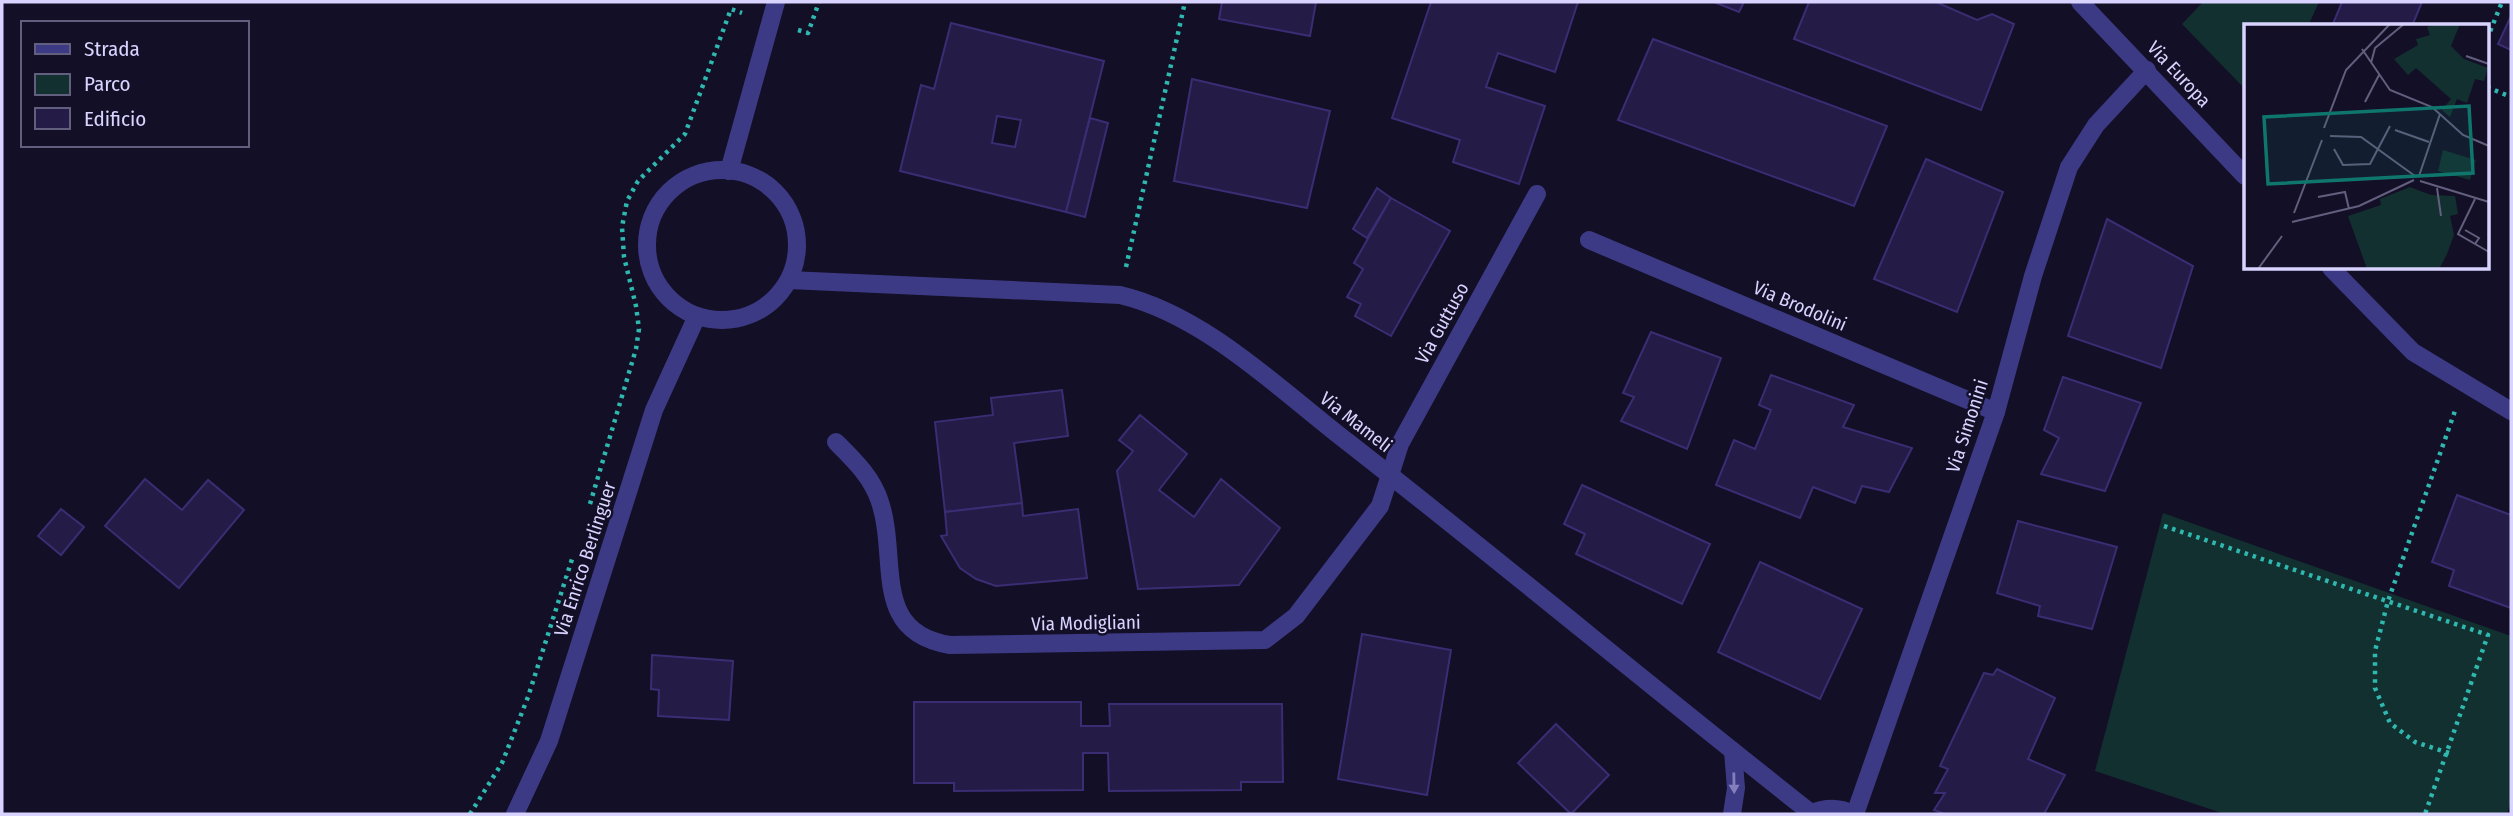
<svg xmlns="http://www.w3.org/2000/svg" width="2513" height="816" font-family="'Fira Sans Condensed',sans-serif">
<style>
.green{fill:#12302f}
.building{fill:#241b47;stroke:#3b2d73;stroke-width:2;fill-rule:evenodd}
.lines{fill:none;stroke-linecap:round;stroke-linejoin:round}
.path{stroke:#2fb8b0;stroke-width:4.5;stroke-dasharray:3.5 5;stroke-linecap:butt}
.minor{stroke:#3d3a85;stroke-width:18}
.oneway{fill:#837fbc}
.labels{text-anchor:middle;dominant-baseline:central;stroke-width:5;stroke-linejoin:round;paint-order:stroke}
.street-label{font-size:19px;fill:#d9d4ff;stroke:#130f26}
.inset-road{fill:none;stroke:#625e7d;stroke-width:2}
.view{fill:#0f766e;fill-opacity:0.15;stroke:#0f766e;stroke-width:3.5}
.inset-edge{fill:none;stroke:#d9d4ff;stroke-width:3.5}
</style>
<rect width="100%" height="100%" fill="#130f26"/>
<g class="green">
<polygon points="2203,2 2319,2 2308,26 2245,26 2245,89 2182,24"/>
<polygon points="2163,513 2511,636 2511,802 2507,814 2225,814 2095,771"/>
</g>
<g class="building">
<polygon points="1222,2 1316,2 1310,36 1219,19"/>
<polygon points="1431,2 1578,2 1555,72 1498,53 1486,87 1545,106 1519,184 1453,162 1460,140 1392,118"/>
<polygon points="1714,2 1744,2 1739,12"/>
<polygon points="1809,2 1936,2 1977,20 1992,14 2014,24 1981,110 1794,39"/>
<polygon points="2342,2 2422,2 2412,26 2332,26"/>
<polygon points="2511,16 2511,50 2498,44"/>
<path d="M951,23l153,38 -38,151 -166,-41 21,-86 13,4zM997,116l24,4 -6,27 -23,-4z"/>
<polygon points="1653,39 1887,126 1854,206 1618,120"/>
<polygon points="1192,79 1330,111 1307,208 1174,181"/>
<polygon points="1090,118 1108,123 1085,217 1066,212"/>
<polygon points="1926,159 2003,192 1957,312 1874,279"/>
<polygon points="1377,188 1391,198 1367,238 1353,229"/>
<polygon points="1391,198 1450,231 1391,336 1355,316 1361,304 1347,297 1363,269 1354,263"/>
<polygon points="2107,219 2193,266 2161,368 2068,336"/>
<polygon points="1651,332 1721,358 1687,449 1621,421 1634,397 1623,393"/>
<polygon points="1771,375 1854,405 1843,427 1912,448 1889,492 1862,486 1855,503 1813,487 1800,518 1716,485 1734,440 1755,449 1771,410 1759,405"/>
<polygon points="2063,377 2141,403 2105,491 2041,474 2059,438 2044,430"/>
<polygon points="1062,390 1068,436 1014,443 1022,503 945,512 935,422 993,415 991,398"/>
<polygon points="1140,415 1187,454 1159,490 1194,517 1221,479 1280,528 1239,585 1138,589 1117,471 1133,451 1119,440"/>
<polygon points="145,479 182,510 208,480 244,510 179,588 105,526"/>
<polygon points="1582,485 1710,544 1682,604 1576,554 1585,534 1564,524"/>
<polygon points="2457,495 2511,515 2511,608 2449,586 2454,570 2432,562"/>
<polygon points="1022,503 1023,516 1078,509 1087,578 996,586 976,579 960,568 941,536 947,535 945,512"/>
<polygon points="61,509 84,527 61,555 38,536"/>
<polygon points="2018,521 2117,547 2092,629 2038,616 2040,606 1997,593"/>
<polygon points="1760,562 1862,609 1820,699 1718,652"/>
<polygon points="1362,634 1451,650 1427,795 1338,779"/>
<polygon points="652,655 733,661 729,720 658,716 659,690 651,689"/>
<polygon points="1997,669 2055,698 2028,759 2065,775 2044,814 1945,814 1934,810 1945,793 1935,793 1948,769 1940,766 1984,673 1993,675"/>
<polygon points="914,702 1081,702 1081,726 1110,726 1109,704 1282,704 1283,782 1241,782 1241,790 1109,791 1108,753 1083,753 1083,790 954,791 954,783 914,783"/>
<polygon points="1556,724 1609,775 1571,814 1518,763"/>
</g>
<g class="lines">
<g class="path">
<polyline points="798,30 808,33 819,2"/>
<polyline points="2487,39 2502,2"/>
<polyline points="2487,87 2511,97"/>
<polyline points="1126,267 1185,2"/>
<polyline points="590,504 636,349 639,329 636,306 624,257 622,227 627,201 638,181 685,134 731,9 742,13"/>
<polyline points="2164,526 2488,635 2425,814"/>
<polyline points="2449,753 2415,742 2390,723 2375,688 2375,651 2388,601 2455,411"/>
<polyline points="470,814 502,763 528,697 573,556"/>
</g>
<g class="minor">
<polyline points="2080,2 2245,176"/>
<circle cx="722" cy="245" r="75"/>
<polyline points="729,171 776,2"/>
<polyline points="1589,240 1996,412"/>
<polyline points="2331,268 2413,352 2511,411"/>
<path d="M789,280l331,15c85,20 160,95 229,148 155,121 307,248 462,370"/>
<path d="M836,442c18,18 36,35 44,60 19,57 -10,130 70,143l315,-5 31,-24 84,-110 20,-62 137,-250"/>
<polyline points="515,814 549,741 654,410 697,316"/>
<polyline points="1732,814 1736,788 1733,751"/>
<path d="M1809,814c17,-7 29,-7 45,0"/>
<polyline points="1855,814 1996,412 2033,276 2069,167 2096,125 2147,70"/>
</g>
</g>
<defs><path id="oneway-solid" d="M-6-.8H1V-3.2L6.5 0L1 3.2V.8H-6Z" transform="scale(1.75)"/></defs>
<use class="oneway" href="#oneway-solid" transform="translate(1734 783) rotate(89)"/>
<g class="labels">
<g class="street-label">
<text transform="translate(2179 74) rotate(47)">Via Europa</text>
<text transform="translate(1800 306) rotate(23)">Via Brodolini</text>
<text transform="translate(1442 323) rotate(-61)">Via Guttuso</text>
<text transform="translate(1356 422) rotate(38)">Via Mameli</text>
<text transform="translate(1967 426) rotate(-72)">Via Simonini</text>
<text transform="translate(585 559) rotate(-72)">Via Enrico Berlinguer</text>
<text transform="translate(1086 623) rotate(-1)">Via Modigliani</text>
</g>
</g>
<g transform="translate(2244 24)">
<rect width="245" height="245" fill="#130f26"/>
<path d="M191,0h25l-9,22 13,13 24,9 -4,13 -9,-2 -8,24 -10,-4 -7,18 -8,-7 9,-11 -35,-31 -8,7 -14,-16 24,-14 -2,-6 14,-4 -3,-8zM199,126l33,10 -6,20 -32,-9zM166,163l21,8 24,1 3,18 -8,2 4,19 -7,19 -8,15h-72l-19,-53 33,-11 -1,-6z" fill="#12302f"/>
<path class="inset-road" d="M118,25l28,41 42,17 31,28 26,11M222,32l23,8M127,39l4,-15 29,-24M121,78l14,-27M80,104l22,-58 44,-46M151,106l34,12M86,112l31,1 54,39M90,125l9,16 27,-1 20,-38M175,152l21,-62M176,157l69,21M193,164l4,28M74,173l27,-5 4,17M231,175l-17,35 31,18M50,189l28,-73M48,198l67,-16 55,-26M221,206l14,8 -4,6M14,245l24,-33"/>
<path class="view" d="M225,82l4,67 -205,11 -4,-67z"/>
<rect width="245" height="245" class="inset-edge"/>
</g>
<rect width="2513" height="816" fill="none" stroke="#d9d4ff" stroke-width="7"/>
<rect x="21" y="21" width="228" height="126" fill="#130f26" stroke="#625e7d" stroke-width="2"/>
<rect x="35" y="44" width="35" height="10" fill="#3d3a85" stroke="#625e7d" stroke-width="2"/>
<text x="84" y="56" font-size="21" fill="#d9d4ff">Strada</text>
<rect x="35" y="74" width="35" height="21" fill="#12302f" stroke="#625e7d" stroke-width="2"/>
<text x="84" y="91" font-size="21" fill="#d9d4ff">Parco</text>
<rect x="35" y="108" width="35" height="21" fill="#241b47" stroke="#625e7d" stroke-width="2"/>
<text x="84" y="126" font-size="21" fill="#d9d4ff">Edificio</text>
</svg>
